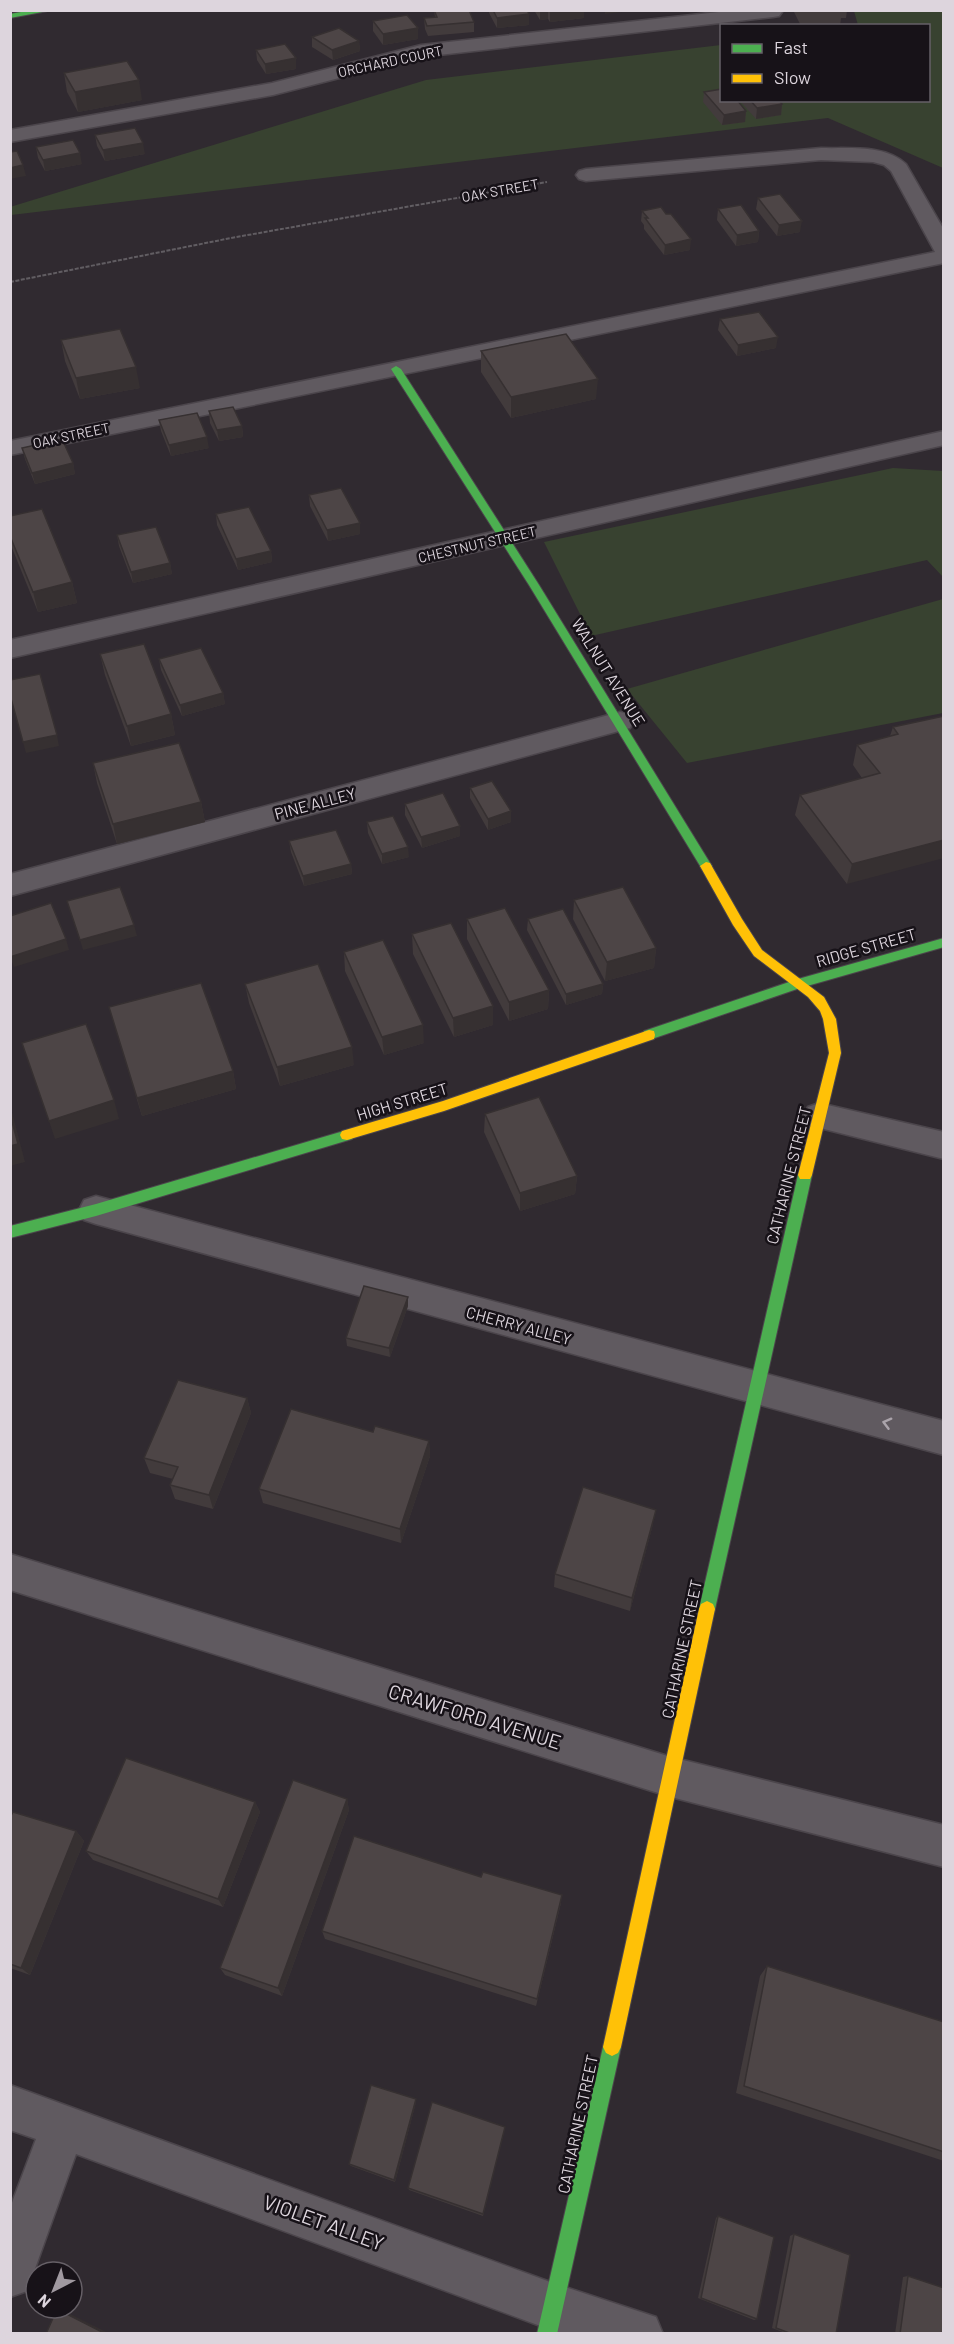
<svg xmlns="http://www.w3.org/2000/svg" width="954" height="2344" font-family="Barlow,sans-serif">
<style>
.green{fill:#384230}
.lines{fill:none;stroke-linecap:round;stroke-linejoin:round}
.lane-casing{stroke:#4b454b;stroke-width:3}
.street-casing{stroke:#4b454b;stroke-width:3}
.fast-casing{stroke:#4b454b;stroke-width:2}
.slow-casing{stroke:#4b454b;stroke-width:2}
.path{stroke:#615d62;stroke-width:2;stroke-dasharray:4 1.5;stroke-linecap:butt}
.lane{fill:#605a60;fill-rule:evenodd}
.street{fill:#605a60;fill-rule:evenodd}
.fast{fill:#4caf50;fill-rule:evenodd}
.slow{fill:#ffc107;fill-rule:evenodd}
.wall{fill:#423b3c}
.shaded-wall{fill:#363031}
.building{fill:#4d4546;stroke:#363031;stroke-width:1.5}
.oneway{stroke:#aba4ab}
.labels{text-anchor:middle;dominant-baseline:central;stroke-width:5;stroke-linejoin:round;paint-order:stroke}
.far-street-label{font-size:14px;fill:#ddd5dd;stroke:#171218}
.street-label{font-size:16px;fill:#ddd5dd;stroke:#171218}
.near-street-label{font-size:20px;fill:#ddd5dd;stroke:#171218}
</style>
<rect width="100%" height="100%" fill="#302a30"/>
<g class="green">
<polygon points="854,11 943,11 943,168 828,118 11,215 10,207 426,80 721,45 722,100 928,100 928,26 858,25"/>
<polygon points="893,468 943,471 943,577 927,560 591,636 544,542"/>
<polygon points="943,599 943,713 687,763 627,689"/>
</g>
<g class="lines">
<g class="lane-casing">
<g id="lane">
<polygon points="96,1196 944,1421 944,1455 96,1224 84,1220 79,1210 84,1200"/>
<polygon points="10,2085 553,2283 656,2317 663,2334 562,2334 76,2154 27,2291 10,2297 10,2208 36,2139 10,2130"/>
</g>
</g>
<g class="street-casing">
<g id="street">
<polygon points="737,10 782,12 779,16 773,17 421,57 273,95 10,142 10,130 272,83 421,45"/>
<path d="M821,148c28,1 63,-4 85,16l38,66v33l-934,192v-14l925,-189 -44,-81 -7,-6 -11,-3 -52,-2 -235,21 -7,-2 -3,-4 3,-4 7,-2z"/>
<polygon points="944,431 944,445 10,658 10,640"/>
<polygon points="620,712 630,714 634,721 630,728 10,896 10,874"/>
<polygon points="819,1103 944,1132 944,1159 808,1125 803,1116 808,1107"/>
<polygon points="10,1554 671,1757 944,1825 944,1867 671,1797 10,1590"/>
</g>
</g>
<g class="fast-casing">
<g id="fast">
<polygon points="32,10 53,10 10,18 10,14"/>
<polygon points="396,366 401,369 539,585 710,863 712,866 710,869 702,869 529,585 391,369"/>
<polygon points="944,938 944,947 800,988 649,1040 643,1035 644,1031 798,979"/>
<polygon points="347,1130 352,1131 354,1135 352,1139 96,1216 10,1238 10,1226 96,1204"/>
<polygon points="805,1169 810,1171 812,1175 715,1609 713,1614 707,1617 701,1614 699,1609 798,1175 800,1171"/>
<polygon points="612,2038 618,2041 621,2047 557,2334 537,2334 603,2047 606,2041"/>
</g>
</g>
<g class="slow-casing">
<g id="slow">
<polygon points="706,862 710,863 742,919 762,950 824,997 836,1019 841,1053 812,1175 810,1179 800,1179 798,1175 829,1053 823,1019 820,1011 808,997 754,956 733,925 700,866"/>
<polygon points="649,1030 654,1031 655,1035 654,1039 444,1111 347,1140 342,1139 340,1135 342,1131 443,1101"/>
<polygon points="707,1601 713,1604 715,1609 621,2047 618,2053 612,2056 606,2053 603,2047 699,1609 701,1604"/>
</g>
</g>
<polyline class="path" points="10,282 231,238 547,182"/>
<use href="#lane" class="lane"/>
<use href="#street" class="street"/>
<use href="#fast" class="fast"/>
<use href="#slow" class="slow"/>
</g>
<g class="wall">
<polygon points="434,10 474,22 474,32 428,36 425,29 424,18 435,17"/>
<polygon points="489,10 527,10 529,14 529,25 497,28 489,13"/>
<polygon points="534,10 584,10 584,18 550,22 548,19 540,20"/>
<polygon points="793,10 847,10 846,18 841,18 840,26 801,26"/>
<polygon points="373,21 418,28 418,39 383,45 373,31"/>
<polygon points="312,37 359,41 360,51 333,60 312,47"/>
<polygon points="256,50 296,69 266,74 257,60"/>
<polygon points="64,73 142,100 78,112 67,92"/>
<polygon points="704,92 746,111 745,122 722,125 703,102"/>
<polygon points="739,100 779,100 782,104 781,115 756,119"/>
<polygon points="95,135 145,154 105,161 97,146"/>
<polygon points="36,147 82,164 45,171 38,158"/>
<polygon points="758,198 800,232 777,236 756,209"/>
<polygon points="718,209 759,231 758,242 736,246 717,220"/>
<polygon points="642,211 690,250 664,255 644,229 644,225 641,221"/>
<polygon points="720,319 776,348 737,356 718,330"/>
<polygon points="61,340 140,388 80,399 65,361"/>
<polygon points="481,351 596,399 511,418 481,372"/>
<polygon points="209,411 242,426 243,437 219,441 210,423"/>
<polygon points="159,420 209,448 171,456 161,431"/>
<polygon points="22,448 73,463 75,474 35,484 25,459"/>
<polygon points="309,495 360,523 360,534 328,541 310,506"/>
<polygon points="216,514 271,551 272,562 238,570 217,525"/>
<polygon points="10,516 72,582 77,603 38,612 10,543"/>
<polygon points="117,535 170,563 172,574 133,583 119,546"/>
<polygon points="100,654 171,714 175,735 131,746 105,675"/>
<polygon points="159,659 223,693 225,704 182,716 161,670"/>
<polygon points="944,716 847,884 795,815 800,795 862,778 853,765 857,745 890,736 893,727"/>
<polygon points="93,763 201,802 205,822 117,844 97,783"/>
<polygon points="470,788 511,811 511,822 488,830 470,798"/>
<polygon points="405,804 460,836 422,848 405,815"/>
<polygon points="367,822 409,857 382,864 368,833"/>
<polygon points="289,841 351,864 352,874 304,886 291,852"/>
<polygon points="574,900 656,948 654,968 605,981 573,919"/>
<polygon points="467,919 549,990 548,1009 509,1021 467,939"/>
<polygon points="528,919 603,984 602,994 566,1005 527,930"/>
<polygon points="412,934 493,1006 493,1025 454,1037 413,954"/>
<polygon points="344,952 424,1043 384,1055 345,971"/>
<polygon points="245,984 354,1065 280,1086 249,1003"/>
<polygon points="109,1007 233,1071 236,1089 142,1116"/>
<polygon points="485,1114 577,1176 575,1194 520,1211 484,1132"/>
<polygon points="408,1297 408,1306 390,1357 347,1346 346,1338"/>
<polygon points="247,1398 251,1413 213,1509 175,1499 170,1485 173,1479 150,1473 144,1458"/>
<polygon points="373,1432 429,1441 430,1456 401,1543 263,1503 259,1489"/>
<polygon points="653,1524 630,1611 554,1587 555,1574"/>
<polygon points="347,1799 349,1810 282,1996 225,1975 220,1968"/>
<polygon points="255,1802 260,1812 223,1907 93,1860 86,1851"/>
<polygon points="10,1817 76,1831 84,1841 30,1975 10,1968"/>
<polygon points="561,1903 536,2006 325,1939 322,1931"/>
<polygon points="767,1966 944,2022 944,2161 736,2093 760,1976"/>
<polygon points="416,2099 416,2102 395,2182 351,2166 349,2164"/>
<polygon points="505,2127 483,2216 409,2190 408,2188"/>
<polygon points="718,2216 757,2319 754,2320 698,2298 716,2218"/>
<polygon points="794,2234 836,2334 788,2334 772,2328 790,2236"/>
<polygon points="908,2276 944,2334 895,2334 903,2277"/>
</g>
<g class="shaded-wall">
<polygon points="540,10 548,10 548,19 540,20"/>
<polygon points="556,10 584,10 584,18 550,22 550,11"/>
<polygon points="605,10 638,10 605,14"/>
<polygon points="529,14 529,25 497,28 497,18"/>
<polygon points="418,28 418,39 383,45 383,34"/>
<polygon points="359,41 360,51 333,60 332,50"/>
<polygon points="296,58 296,69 266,74 265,64"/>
<polygon points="139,80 142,100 78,112 75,92"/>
<polygon points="782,104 781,115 756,119 757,108"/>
<polygon points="746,111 745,122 722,125 724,115"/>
<polygon points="143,143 145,154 105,161 103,150"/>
<polygon points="80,153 82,164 45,171 43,160"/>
<polygon points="23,165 26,176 10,179 10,168"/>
<polygon points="802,221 800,232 777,236 779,225"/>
<polygon points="759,231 758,242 736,246 737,235"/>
<polygon points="691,239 690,250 664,255 665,245"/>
<polygon points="778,337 776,348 737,356 738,345"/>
<polygon points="136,367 140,388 80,399 76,378"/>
<polygon points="598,379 596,399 511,418 511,397"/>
<polygon points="242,426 243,437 219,441 217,430"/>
<polygon points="207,437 209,448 171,456 169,445"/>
<polygon points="73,463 75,474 35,484 32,473"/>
<polygon points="360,523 360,534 328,541 327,530"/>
<polygon points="271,551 272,562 238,570 236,559"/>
<polygon points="170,563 172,574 133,583 131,572"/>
<polygon points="72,582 77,603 38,612 33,592"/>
<polygon points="223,693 225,704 182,716 180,705"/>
<polygon points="171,714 175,735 131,746 127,726"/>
<polygon points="57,735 59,746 26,753 23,742"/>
<polygon points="201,802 205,822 117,844 113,824"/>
<polygon points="511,811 511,822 488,830 488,819"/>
<polygon points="460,826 460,836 422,848 421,837"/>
<polygon points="944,840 944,858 847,884 852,864"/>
<polygon points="408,847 409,857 382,864 382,854"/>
<polygon points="351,864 352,874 304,886 303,876"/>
<polygon points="134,925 137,936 83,950 80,940"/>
<polygon points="66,939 69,950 14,967 10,957"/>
<polygon points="656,948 654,968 605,981 607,962"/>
<polygon points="603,984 602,994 566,1005 566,994"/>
<polygon points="549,990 548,1009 509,1021 509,1002"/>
<polygon points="493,1006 493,1025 454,1037 453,1018"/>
<polygon points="423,1025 424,1043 384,1055 382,1037"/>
<polygon points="352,1047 354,1065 280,1086 277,1067"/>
<polygon points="233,1071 236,1089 142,1116 137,1098"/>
<polygon points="114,1100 119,1119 55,1139 49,1121"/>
<polygon points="10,1105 25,1162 10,1166"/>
<polygon points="577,1176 575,1194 520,1211 520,1193"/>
<polygon points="408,1297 408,1306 390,1357 389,1348"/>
<polygon points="247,1398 251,1413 213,1509 209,1495"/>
<polygon points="429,1441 430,1456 401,1543 400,1529"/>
<polygon points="656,1510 653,1524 630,1611 632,1598"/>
<polygon points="347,1799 349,1810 282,1996 278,1988"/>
<polygon points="255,1802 260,1812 223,1907 218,1899"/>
<polygon points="76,1831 84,1841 30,1975 21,1968"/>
<polygon points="416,2099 416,2102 395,2182 394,2180"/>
<polygon points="57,2309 62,2310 110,2334 106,2334"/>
</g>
<g class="building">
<polygon points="434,10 469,10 474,22 427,26 424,18 437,17"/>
<polygon points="493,10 527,10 529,14 497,18"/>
<polygon points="407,15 418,28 383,34 373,21"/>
<polygon points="339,28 359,41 332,50 312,37"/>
<polygon points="285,44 296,58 265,64 256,50"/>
<polygon points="127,61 139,80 75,92 64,73"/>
<polygon points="722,89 722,100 737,100 746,111 724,115 704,92"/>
<polygon points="750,100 779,100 782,104 757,108"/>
<polygon points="135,128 143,143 103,150 95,135"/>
<polygon points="73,140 80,153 43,160 36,147"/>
<polygon points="17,151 23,165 10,168 10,152"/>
<polygon points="780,194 802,221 779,225 758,198"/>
<polygon points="741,205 759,231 737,235 718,209"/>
<polygon points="661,207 666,214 671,214 691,239 665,245 645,218 648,218 642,211"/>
<polygon points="759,312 778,337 738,345 720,319"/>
<polygon points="120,329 136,367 76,378 61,340"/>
<polygon points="566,334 598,379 511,397 481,351"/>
<polygon points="233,407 242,426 217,430 209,411"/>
<polygon points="197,413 207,437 169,445 159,420"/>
<polygon points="62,439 73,463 32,473 22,448"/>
<polygon points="341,488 360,523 327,530 309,495"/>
<polygon points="249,507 271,551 236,559 216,514"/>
<polygon points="42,509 72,582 33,592 10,536 10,516"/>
<polygon points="156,527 170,563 131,572 117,535"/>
<polygon points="144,644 171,714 127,726 100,654"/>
<polygon points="201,648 223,693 180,705 159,659"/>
<polygon points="40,674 57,735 23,742 10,695 10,680"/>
<polygon points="944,716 944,840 852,864 800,795 880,773 857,745 898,734 893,727"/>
<polygon points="179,743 201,802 113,824 93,763"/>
<polygon points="492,781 511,811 488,819 470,788"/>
<polygon points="443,793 460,826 421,837 405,804"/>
<polygon points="393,816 408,847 382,854 367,822"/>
<polygon points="336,830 351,864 303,876 289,841"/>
<polygon points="120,887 134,925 80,940 67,901"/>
<polygon points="623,887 656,948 607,962 574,900"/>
<polygon points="51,903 66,939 10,957 10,916"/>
<polygon points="505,908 549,990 509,1002 467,919"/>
<polygon points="563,909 603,984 566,994 528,919"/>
<polygon points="451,923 493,1006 453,1018 412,934"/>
<polygon points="383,940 423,1025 382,1037 344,952"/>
<polygon points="318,964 352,1047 277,1067 245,984"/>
<polygon points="201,983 233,1071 137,1098 109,1007"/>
<polygon points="86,1024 114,1100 49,1121 22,1043"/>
<polygon points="539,1097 577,1176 520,1193 485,1114"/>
<polygon points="10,1114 18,1144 10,1146"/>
<polygon points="364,1286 408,1297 389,1348 346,1338"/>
<polygon points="178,1380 247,1398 209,1495 170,1485 178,1467 144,1458"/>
<polygon points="291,1409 373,1432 375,1426 429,1441 400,1529 259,1489"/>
<polygon points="583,1487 656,1510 632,1598 555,1574"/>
<polygon points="126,1758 255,1802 218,1899 86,1851"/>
<polygon points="293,1780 347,1799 278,1988 220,1968"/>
<polygon points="13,1812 76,1831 21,1968 10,1964 10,1817"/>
<polygon points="354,1836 481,1877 483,1872 562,1895 537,1999 322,1931"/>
<polygon points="767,1966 944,2022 944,2152 744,2086"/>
<polygon points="371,2085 416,2099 394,2180 349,2164"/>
<polygon points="432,2102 505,2127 483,2214 408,2188"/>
<polygon points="718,2216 774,2237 757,2319 701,2298"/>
<polygon points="794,2234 850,2255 836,2334 792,2334 776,2328"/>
<polygon points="908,2276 944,2288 944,2334 900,2334"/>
<polygon points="57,2309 106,2334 46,2334"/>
</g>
<defs><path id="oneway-chevron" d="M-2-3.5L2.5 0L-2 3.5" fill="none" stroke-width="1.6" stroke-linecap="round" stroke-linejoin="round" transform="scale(1.5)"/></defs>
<use class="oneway" href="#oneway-chevron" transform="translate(887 1423) rotate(-165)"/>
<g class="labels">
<g class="far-street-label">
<text transform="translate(390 61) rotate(-12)">ORCHARD COURT</text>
<text transform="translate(500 190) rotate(-10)">OAK STREET</text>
<text transform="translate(71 435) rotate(-12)">OAK STREET</text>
<text transform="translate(477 544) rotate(-13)">CHESTNUT STREET</text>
</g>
<g class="street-label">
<text transform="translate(609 672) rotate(58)">WALNUT AVENUE</text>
<text transform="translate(315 803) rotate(-15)">PINE ALLEY</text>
<text transform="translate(866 947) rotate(-16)">RIDGE STREET</text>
<text transform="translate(402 1101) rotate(-17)">HIGH STREET</text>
<text transform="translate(788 1175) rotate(-76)">CATHARINE STREET</text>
<text transform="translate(519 1325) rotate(15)">CHERRY ALLEY</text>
<text transform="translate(681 1649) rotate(-78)">CATHARINE STREET</text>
<text transform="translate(577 2124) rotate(-78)">CATHARINE STREET</text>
</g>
<g class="near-street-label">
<text transform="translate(475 1716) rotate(17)">CRAWFORD AVENUE</text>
<text transform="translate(324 2222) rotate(20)">VIOLET ALLEY</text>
</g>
</g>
<rect width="954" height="2344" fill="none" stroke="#ddd5dd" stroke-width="24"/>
<rect x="720" y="24" width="210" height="78" fill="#171218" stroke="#666067" stroke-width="1.5"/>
<rect x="732" y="44" width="30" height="9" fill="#4caf50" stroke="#666067" stroke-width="1.5"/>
<text x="774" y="54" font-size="18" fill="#ddd5dd">Fast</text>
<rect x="732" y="74" width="30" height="9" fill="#ffc107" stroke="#666067" stroke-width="1.5"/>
<text x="774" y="84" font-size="18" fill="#ddd5dd">Slow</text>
<g transform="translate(54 2290) rotate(222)"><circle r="28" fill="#171218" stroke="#666067" stroke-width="1.5"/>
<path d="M0-4.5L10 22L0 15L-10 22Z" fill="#a099a0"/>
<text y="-9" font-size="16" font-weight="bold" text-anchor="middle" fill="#ddd5dd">N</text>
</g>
</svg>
